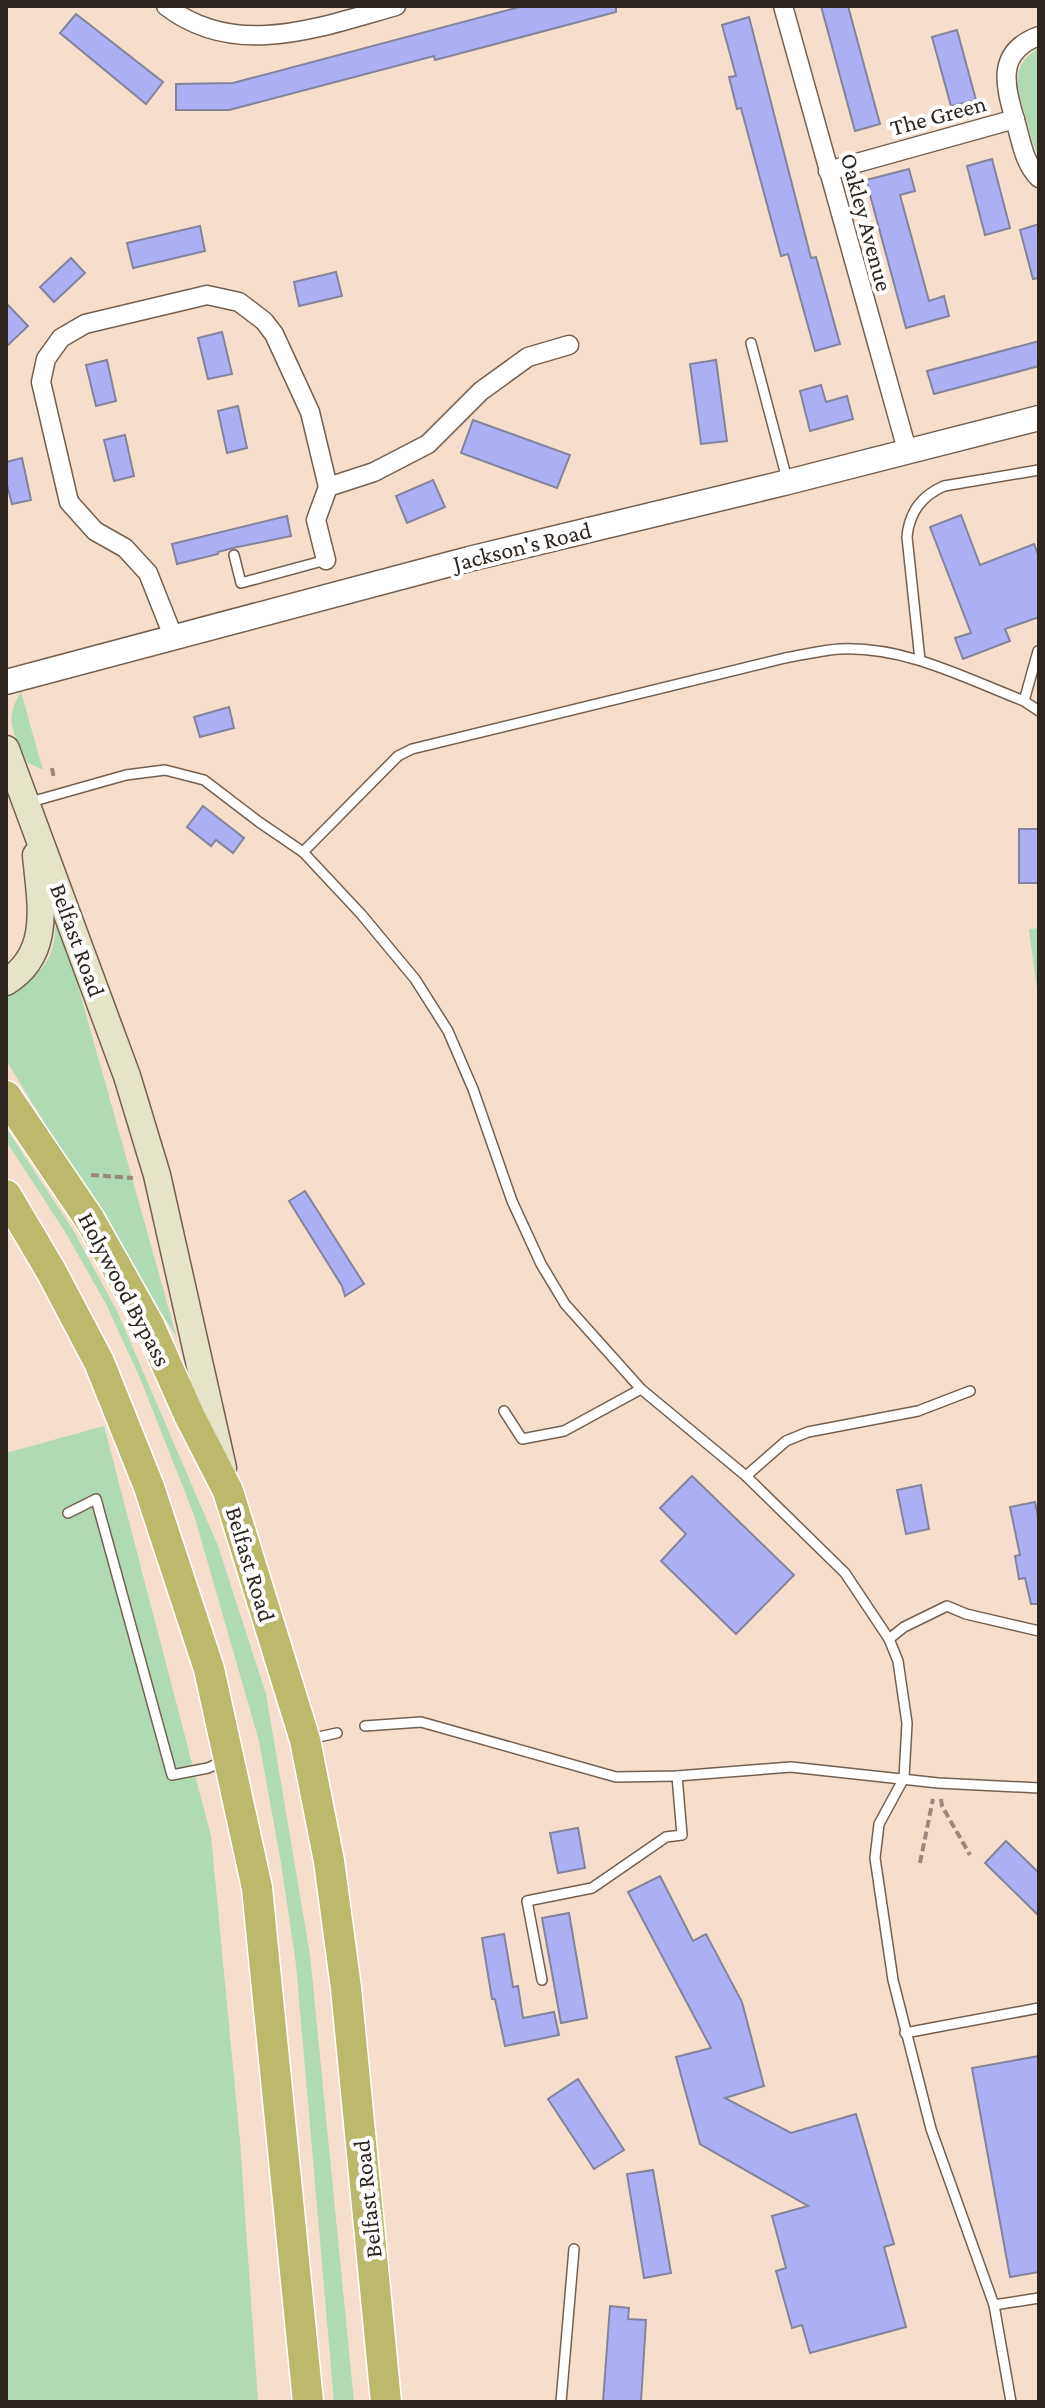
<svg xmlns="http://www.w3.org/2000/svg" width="1045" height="2408" font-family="'Crimson Pro',serif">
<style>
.green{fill:#afdab4}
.building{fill:#adaff5;stroke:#83849c;stroke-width:2}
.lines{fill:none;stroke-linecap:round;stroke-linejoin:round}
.service-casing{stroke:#736050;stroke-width:12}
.minor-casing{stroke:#736050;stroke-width:21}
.tertiary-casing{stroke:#736050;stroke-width:27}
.secondary-casing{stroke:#736050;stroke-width:29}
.trunk-casing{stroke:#fff;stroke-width:33}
.path{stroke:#9a897c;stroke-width:4;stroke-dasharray:8 4;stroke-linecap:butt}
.service{stroke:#fff;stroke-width:9}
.minor{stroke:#fff;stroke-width:18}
.tertiary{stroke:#fff;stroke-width:24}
.secondary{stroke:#e6e4c8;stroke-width:26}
.trunk{stroke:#bcb86c;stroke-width:30}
.labels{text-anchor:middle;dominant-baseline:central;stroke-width:8;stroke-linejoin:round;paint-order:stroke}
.street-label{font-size:24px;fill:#2d251e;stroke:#fff}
</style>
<rect width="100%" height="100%" fill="#f5decc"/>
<g class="green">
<path d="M1039,48v110c-6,-14 -10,-28 -14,-43 -8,-28 -16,-49 14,-67z"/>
<path d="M21,692l22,78 -15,-7c-14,-28 -25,-42 -7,-71z"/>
<path d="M53,897l124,441 -171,-278v-64c8,-7 18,-11 26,-18 27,-22 25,-49 21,-81z"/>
<polygon points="1039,928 1039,1004 1029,929"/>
<polygon points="6,1128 73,1230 117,1311 218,1546 266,1694 310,1955 354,2402 334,2402 296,1964 281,1863 259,1741 194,1515 140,1378 106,1304 64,1230 6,1141"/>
<polygon points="104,1426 211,1836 240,2141 258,2402 6,2402 6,1453"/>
</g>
<g class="building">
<polygon points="523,6 616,6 616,12 435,60 434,56 229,110 176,110 176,84 233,83"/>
<polygon points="821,6 848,6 880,124 855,131"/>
<polygon points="76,14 163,82 146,104 60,33"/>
<polygon points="749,17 811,258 816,257 840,344 815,351 788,254 781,256 741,108 737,109 729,77 736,76 722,25"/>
<polygon points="957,30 976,100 951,106 932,37"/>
<polygon points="992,159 1010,228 985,235 967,166"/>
<polygon points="909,169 915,191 900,195 929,301 944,296 949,316 906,328 866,180"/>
<polygon points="1039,224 1039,278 1033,279 1020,230"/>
<polygon points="200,226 205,251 133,268 127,243"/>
<polygon points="71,258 85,273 54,302 40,287"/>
<polygon points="336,272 342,296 299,306 294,282"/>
<polygon points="6,303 28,326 6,347"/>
<polygon points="222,332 232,374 208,379 198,338"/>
<polygon points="1039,341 1039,366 934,394 927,371"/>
<polygon points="107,360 116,401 96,406 86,365"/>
<polygon points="716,360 727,441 701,444 690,364"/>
<polygon points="821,385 826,402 847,396 853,419 810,431 800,391"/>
<polygon points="238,406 247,448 227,453 218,411"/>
<polygon points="473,420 570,455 557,488 461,453"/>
<polygon points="125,435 134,476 114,481 104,440"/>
<polygon points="22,458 31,500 12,504 6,481 6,462"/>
<polygon points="433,480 445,507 407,523 396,496"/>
<polygon points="961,515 980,565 1034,544 1039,557 1039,617 1005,629 1010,641 963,659 955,638 971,633 930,527"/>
<polygon points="287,516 291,536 233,548 218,552 218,554 177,564 172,544"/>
<polygon points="229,707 234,728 200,737 194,717"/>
<polygon points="203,806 244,838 233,853 216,840 211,846 187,827"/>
<rect x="1019" y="829" width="20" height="54"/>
<polygon points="305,1191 364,1284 345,1296 342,1286 289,1201"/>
<polygon points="692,1476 794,1575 736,1634 661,1561 686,1534 660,1508"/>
<polygon points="921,1485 929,1529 906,1534 897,1490"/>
<polygon points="1035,1502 1039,1522 1039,1604 1031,1604 1025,1578 1019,1579 1015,1556 1020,1555 1010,1507"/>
<polygon points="578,1828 585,1868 558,1873 550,1833"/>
<polygon points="1006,1841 1039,1873 1039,1916 985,1863"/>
<polygon points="660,1876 693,1941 706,1934 742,2002 764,2086 725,2098 791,2133 856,2114 894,2244 884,2247 906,2327 810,2353 802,2325 792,2328 776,2271 786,2268 772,2216 808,2206 700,2144 676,2057 711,2048 628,1892"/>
<polygon points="569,1913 587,2018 561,2023 542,1918"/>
<polygon points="504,1934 513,1987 518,1986 523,2018 554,2012 559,2035 505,2046 495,1999 492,1999 482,1938"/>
<polygon points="1039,2056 1039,2272 1010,2277 972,2068"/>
<polygon points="578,2079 624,2150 594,2169 548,2099"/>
<polygon points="653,2170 671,2273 644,2278 627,2174"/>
<polygon points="610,2306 629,2308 628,2319 646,2320 641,2401 603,2402"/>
</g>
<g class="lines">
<g class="service-casing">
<g id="service">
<polyline points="751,343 787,479"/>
<polyline points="234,555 241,583 326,560"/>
<path d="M920,660l-13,-123c2,-24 14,-41 37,-51l95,-16"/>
<polyline points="1024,701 1038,651"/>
<polyline points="27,803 126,775 165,770 204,780 259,822 303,852 361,914 415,979 448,1031 473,1089 512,1201 541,1264 565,1304 641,1389 746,1476 845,1573 889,1639 898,1661 907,1723 904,1778 879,1824 875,1858 893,1980 931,2129 994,2305 1011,2402"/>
<path d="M303,852l95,-96 14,-7 373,-91c18,-3 37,-8 55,-9 65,-3 125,29 184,52l15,10"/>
<polyline points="504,1411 522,1439 564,1431 641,1389"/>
<polyline points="746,1476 786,1441 808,1432 918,1411 970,1391"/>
<polyline points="68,1513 96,1499 172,1775 208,1768 225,1760"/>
<polyline points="889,1639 904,1627 947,1606 966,1614 1039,1631"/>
<polyline points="365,1726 421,1722 616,1777 677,1776 791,1767 938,1783 1039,1788"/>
<polyline points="309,1739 337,1733"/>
<polyline points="542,1980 527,1901 592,1888 666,1837 682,1835 677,1776"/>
<polyline points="905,2033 1039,2008"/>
<polyline points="994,2305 1039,2298"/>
<polyline points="561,2402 574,2249"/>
</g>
</g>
<g class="minor-casing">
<g id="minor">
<path d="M166,6c70,54 154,21 230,0"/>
<polyline points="783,6 907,450"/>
<path d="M1039,36c-47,17 -32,55 -22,91 5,18 8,37 22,51"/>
<polyline points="828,171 1015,119"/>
<polyline points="326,560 316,520 328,487"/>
<polyline points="173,636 148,573 125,548 95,531 69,502 41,382 46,359 61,338 85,324 207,295 239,302 264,321 274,334 310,412 328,487 374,472 428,444 481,391 528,357 569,345"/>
</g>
</g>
<g class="tertiary-casing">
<polyline id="tertiary" points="6,682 469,559 788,482 1039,418"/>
</g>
<g class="secondary-casing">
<g id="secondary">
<polyline points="6,749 127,1076 157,1175 223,1468"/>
<path d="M6,982c47,-29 34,-81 30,-127"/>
</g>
</g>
<g class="trunk-casing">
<g id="trunk">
<polyline points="6,1096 90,1220 149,1325 189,1415 228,1491 305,1740 329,1861 346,1988 386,2402"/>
<polyline points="6,1195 51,1271 99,1362 149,1487 209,1669 257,1888 308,2402"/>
</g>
</g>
<g class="path">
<polyline points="52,768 54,779"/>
<polyline points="91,1175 133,1178"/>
<polyline points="941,1799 942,1806 970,1855"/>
<polyline points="920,1863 933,1799"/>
</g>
<use href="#service" class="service"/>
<use href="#minor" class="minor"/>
<use href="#tertiary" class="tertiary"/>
<use href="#secondary" class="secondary"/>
<use href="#trunk" class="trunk"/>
</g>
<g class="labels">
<g class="street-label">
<text transform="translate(938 115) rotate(-15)">The Green</text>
<text transform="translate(867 222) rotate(75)">Oakley Avenue</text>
<text transform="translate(522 546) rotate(-14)">Jackson's Road</text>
<text transform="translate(78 940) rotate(70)">Belfast Road</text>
<text transform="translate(125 1289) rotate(62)">Holywood Bypass</text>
<text transform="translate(251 1564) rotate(73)">Belfast Road</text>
<text transform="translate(367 2199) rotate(-96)">Belfast Road</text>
</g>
</g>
<rect width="1045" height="2408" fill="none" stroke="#2d251e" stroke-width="16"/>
</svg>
